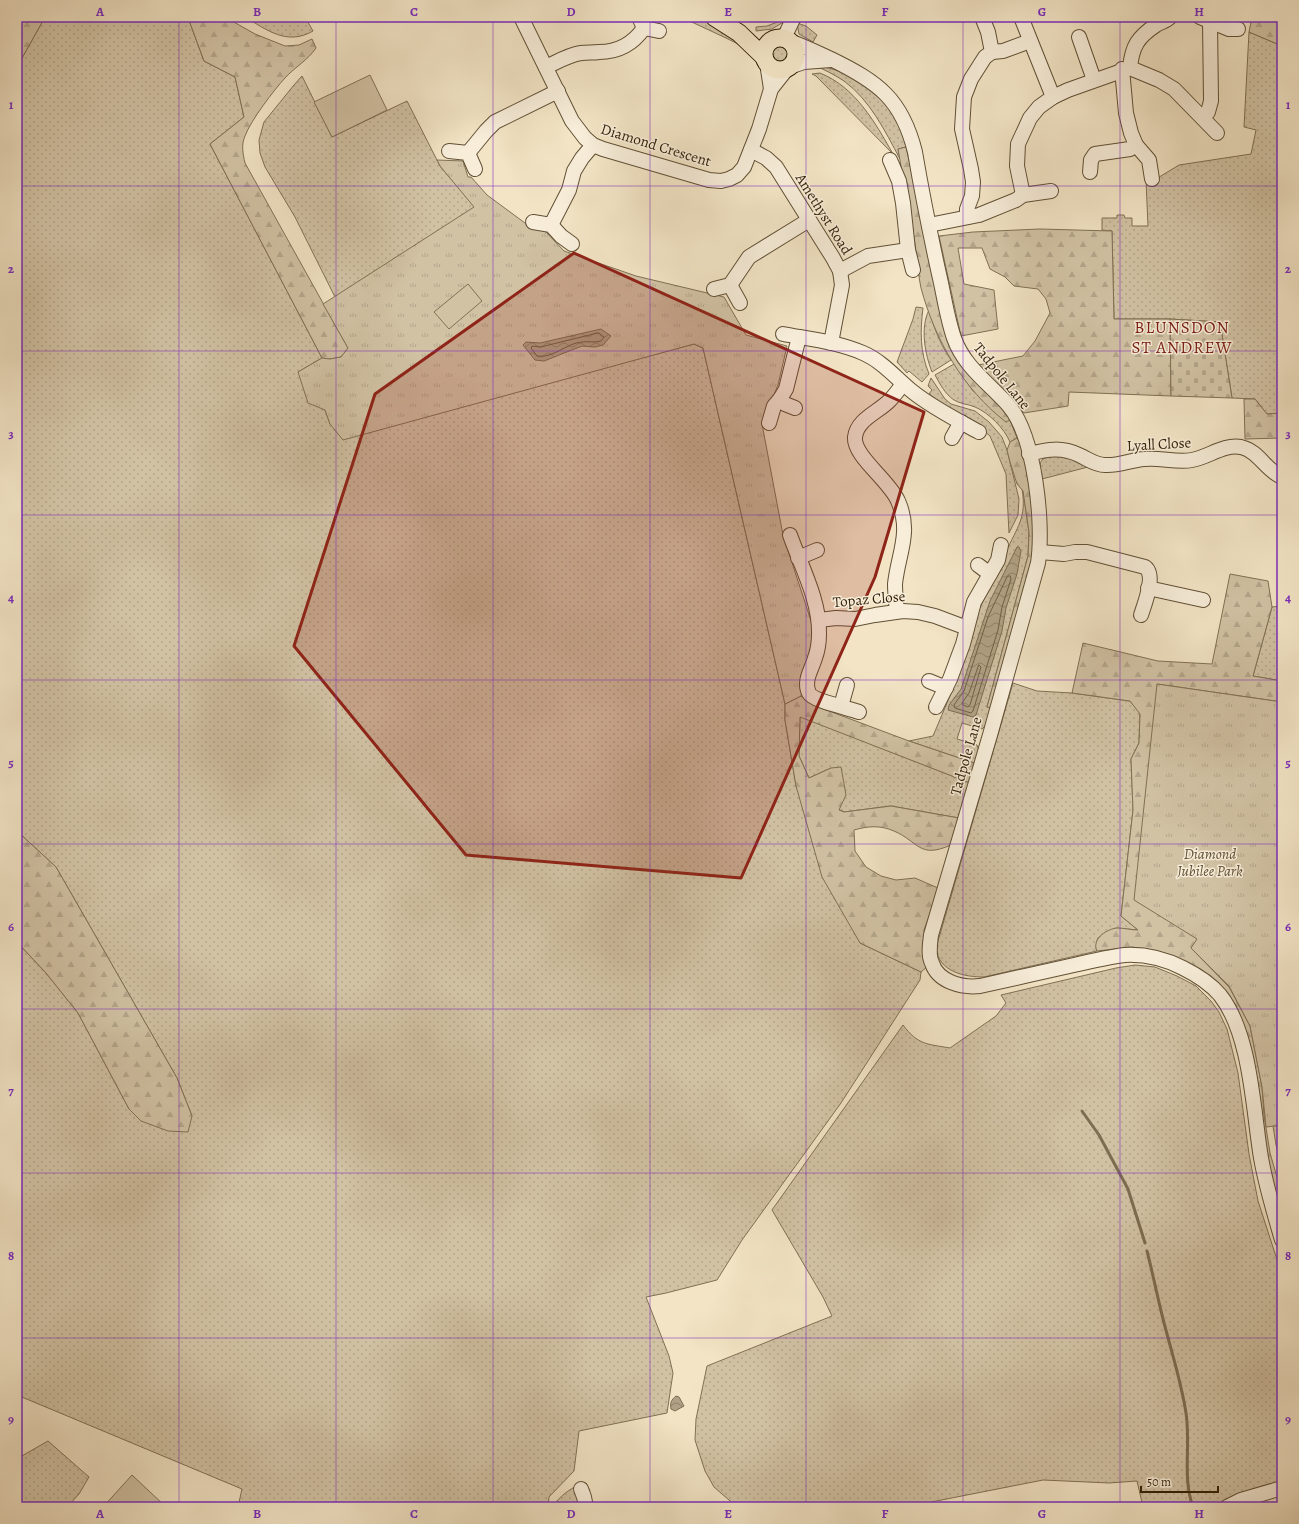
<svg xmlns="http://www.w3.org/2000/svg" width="1299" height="1524" font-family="Alegreya,serif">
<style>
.grass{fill:url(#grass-dots);stroke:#817054}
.forest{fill:url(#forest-firs);stroke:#817054}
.cemetery{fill:url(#cemetery-stones);stroke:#817054}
.park{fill:url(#park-tufts);stroke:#817054}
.pitch{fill:#d1c2a4;stroke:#817054}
.water{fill:url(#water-waves);stroke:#7d6d51}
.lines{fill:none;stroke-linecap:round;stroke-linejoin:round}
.shore{stroke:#706044;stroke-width:1}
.stream{stroke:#7d6d51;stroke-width:3}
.minor-casing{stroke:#615035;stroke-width:16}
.major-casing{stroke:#311e05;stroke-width:19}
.minor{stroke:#f7edd9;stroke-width:14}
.major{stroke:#f2e4c5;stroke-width:17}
.marked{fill:#8f2418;fill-opacity:0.2;stroke:#8f2418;stroke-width:3;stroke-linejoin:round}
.grid{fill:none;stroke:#7b2cbf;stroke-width:1;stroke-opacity:0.55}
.labels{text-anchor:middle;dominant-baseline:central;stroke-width:3;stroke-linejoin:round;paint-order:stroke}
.street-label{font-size:15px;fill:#311e05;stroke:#f7edd9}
.park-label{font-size:15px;font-style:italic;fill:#614f35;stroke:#f7edd9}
.quarter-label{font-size:17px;letter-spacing:1px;fill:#7a1f14;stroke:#f7edd9}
.neatline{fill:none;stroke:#7b2cbf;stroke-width:1.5}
.grid-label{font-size:13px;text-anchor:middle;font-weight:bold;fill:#7b2cbf}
</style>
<defs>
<pattern id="grass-dots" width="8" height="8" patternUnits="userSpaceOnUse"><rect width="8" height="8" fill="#d1c2a4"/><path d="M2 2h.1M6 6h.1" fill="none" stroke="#b4a68c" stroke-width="1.8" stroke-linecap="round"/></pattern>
<pattern id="forest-firs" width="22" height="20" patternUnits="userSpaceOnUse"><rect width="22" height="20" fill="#d1c2a4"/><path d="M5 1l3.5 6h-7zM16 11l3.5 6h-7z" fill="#b4a68c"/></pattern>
<pattern id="cemetery-stones" width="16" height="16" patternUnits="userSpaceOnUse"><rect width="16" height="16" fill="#d1c2a4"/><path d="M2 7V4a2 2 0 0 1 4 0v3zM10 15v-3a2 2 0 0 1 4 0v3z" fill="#b4a68c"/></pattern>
<pattern id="park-tufts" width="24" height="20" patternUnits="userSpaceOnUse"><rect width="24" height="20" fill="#d1c2a4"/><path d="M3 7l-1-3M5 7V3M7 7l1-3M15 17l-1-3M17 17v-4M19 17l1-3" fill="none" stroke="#b4a68c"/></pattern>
<pattern id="water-waves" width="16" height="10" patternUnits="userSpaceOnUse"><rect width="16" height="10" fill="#b0a184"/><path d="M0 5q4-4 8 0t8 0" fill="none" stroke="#90836a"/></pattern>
</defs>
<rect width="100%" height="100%" fill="#f2e4c5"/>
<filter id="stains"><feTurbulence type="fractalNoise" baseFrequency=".005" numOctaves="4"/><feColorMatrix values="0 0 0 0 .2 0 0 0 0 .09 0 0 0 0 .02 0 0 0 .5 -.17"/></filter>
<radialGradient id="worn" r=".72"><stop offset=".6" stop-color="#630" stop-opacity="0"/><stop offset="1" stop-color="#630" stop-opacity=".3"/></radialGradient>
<g class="grass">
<polygon points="45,17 194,17 190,23 204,61 235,77 244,117 210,144 322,358 298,372 325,410 330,424 547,383 694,344 703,348 785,704 785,720 796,786 860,943 921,972 920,980 841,1103 742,1240 717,1280 666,1293 646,1297 669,1356 673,1373 667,1413 579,1431 574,1471 549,1497 548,1507 238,1507 242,1489 17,1395 17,942 46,973 78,1013 129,1109 141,1121 192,1116 177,1078 56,867 17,831 17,67"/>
<path d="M245,17h60l8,14c-26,15 -46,-1 -68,-14z"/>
<polygon points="681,17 701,17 721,27 742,46 726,38"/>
<polygon points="780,21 785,21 772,29 756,31 756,27 767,26"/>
<polygon points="797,23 806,26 817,35 813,42 799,34"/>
<polygon points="1249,32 1282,46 1282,413 1267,414 1255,399 1232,398 1220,322 1170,319 1114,319 1112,231 1102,230 1102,218 1117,218 1117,215 1124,215 1125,218 1132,218 1132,226 1148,226 1146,180 1156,179 1179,165 1251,154 1256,130 1244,127"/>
<circle cx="780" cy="52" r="9"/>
<path d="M816,66c25,2 45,15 63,31 3,3 8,6 11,10 8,9 13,28 16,40l-8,2 2,10c-15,-28 -30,-59 -56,-78 -9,-6 -19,-11 -28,-15z"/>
<path d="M820,73c35,14 55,49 73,81l-77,-78 -4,-2z"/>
<polygon points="302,76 332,137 407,101 440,166 475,207 335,297 295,217 265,167 260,153 259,140 264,122 294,85"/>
<path d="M916,307l7,1c-3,23 -3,44 6,66l-7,8 -13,-11 -2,2 -10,-11 16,-43z"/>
<path d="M929,310c5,18 11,34 22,50l-19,12c-7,-18 -12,-44 -3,-62z"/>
<path d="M954,364l19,27 37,29 7,18 -7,4c-6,-14 -21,-29 -35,-35 -7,-3 -15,-3 -21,-7 -9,-6 -14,-16 -19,-25z"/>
<polygon points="931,378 945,399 951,404 975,411 989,422 1002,437 1007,450 1019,499 1018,515 1009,533 1006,474 990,436 965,415 960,417 929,394 932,390 928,386"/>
<path d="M1054,456l13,1 21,10 -46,12c-3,-15 -5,-21 12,-23z"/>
<path d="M1022,489l1,2 6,41 -1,24 -41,151 6,1 -5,15 -6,6 -20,-6 -5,16 20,6 3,9 -3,10 -68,-23 24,-5 25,-59 20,-66 27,-54 1,-5c11,-25 21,-34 16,-63z"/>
<polygon points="1282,606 1282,681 1253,676 1272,607"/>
<path d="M1013,683l24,8 35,2 58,8 10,12 -1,30 -8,16 2,51 -12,106 17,14 -22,-2 -17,9 -2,3 -1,8 1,3 -113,26c-20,0 -45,-5 -48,-29z"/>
<polygon points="800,716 970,783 959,818 891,806 844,812 838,809 831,768 809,778 799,756"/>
<path d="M1135,965l20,2 22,9 19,10 15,15 8,11 8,17 11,44 11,81 9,47 24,74v208l-54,17 -10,7h-75l-6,-26 -28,2 -66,-3 -137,27h-169l-23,-20 -9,-16 -10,-31 1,-21 11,-53 125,-50 -9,-19 -51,-87 131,-185c15,20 24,19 47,23l46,-32 10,-13 -5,-8 115,-27z"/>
<polygon points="1282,1125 1282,1167 1276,1145 1273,1126"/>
<polygon points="48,1441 89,1477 79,1494 67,1507 17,1507 17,1456 20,1457"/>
<path d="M586,1483l4,8h-3c-13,17 -13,16 -35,16 7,-10 21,-22 34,-24z"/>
</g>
<g class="forest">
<polygon points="17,17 45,17 17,67"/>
<path d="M194,17h31l30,17 30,12 14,-1 13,-6 4,9c-8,12 -21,19 -31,30 -11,12 -34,42 -40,58 -4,9 -2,18 0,27l103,185 -7,9 -11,2 -8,-1 -112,-214 34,-27 -9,-40 -31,-16 -14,-38z"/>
<polygon points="1252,17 1282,17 1282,46 1249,32"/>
<path d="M906,147l38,170 66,99v4l-4,2c-43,-33 -71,-82 -85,-134 -2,-9 -3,-20 -4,-30 -3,-21 -6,-42 -9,-63l-4,-12 -6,-34z"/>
<polygon points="1040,229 1112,231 1114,319 1170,319 1171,396 1069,392 1068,406 1024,413 978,365 1023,356 1035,341 1050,313 1046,299 1038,289 1014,286 1005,277 990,269 982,248 958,248 964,284 994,290 998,329 961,336 939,236 973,232"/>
<polygon points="1244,399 1255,399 1267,414 1282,413 1282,438 1245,439"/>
<polygon points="1017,438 1019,441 1028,467 1036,544 993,708 987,707 1028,556 1029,532 1023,491 1017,484 1010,462 1007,450 1010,442"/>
<path d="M1230,574l38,7 4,26 -19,69 29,5v21l-125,-18 40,256 -6,8 38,39 21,39 12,61 2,28 6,38 12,41v36l-42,-206 -64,-65 -24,-9 -20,-3 -35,4c-6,-12 11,-23 21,-23 6,0 13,2 20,2l-17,-14 12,-106 -2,-51 8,-16 1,-29 -10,-13 -58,-8 11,-50 75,18 54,3z"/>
<path d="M801,696l12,9 96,36 68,23 -7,19 -170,-66 -1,39 10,22 22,-10 10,-1 5,28 -7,15 5,2 47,-6 68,12 -8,27c-32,14 -32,-3 -57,-14 -14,-6 -26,-5 -40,-1l1,21 11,16 15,9 15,4 19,-2 23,10 -3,12 -11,30 4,36 -7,6 -61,-29 -38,-66 -26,-91 -11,-66v-16z"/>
<polygon points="17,831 56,867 177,1078 192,1116 188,1132 168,1131 141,1121 129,1109 78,1013 46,973 17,942"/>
</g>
<polygon class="cemetery" points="1170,319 1220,322 1232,398 1171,396"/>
<g class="park">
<polygon points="437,160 463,161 468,177 471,177 487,195 525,223 546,232 564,251 636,276 724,297 746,335 787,346 778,385 762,424 783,535 814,630 801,696 785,704 703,348 694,344 343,440 330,424 325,410 308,403 298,372 322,358 330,359 341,357 348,348 323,304 474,207 440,166"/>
<polygon points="1157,684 1282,702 1282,1125 1266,1127 1262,1087 1250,1026 1229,986 1191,948 1197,939 1134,900"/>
</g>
<g class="pitch">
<polygon points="370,75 387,110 332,137 314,102"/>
<polygon points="468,284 482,301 449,329 434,312"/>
<polygon points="132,1475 166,1507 103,1507"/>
</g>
<g class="water">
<polygon points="601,329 611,336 603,345 595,347 582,346 544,361 535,360 523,345 526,342 540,343"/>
<polygon points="1017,547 1019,547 1021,551 1017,574 1006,608 1002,631 976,715 973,717 948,710 949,705 961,689 990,601"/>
<path d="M676,1396l3,1 5,9 -9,5 -4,-2c-1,-6 0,-9 5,-13z"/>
</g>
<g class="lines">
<g class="shore">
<path d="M599,333l5,4 -3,4c-7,2 -12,0 -19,1 -16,1 -29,17 -45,14l-6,-8 1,-2 8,1z"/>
<polygon points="1010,576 1011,579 1002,607 998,630 973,711 971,713 955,708 954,705 964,691 988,617 1007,577"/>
<polygon points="979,665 981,667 970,705 968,707 963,705 962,703 969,693"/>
</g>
<g class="stream">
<polyline points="1082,1111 1099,1135 1128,1189 1145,1243"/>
<path d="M1147,1251c7,27 12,55 20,83 7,26 15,52 19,79 5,32 -4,64 7,94"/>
</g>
<g class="minor-casing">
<g id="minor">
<polyline points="521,17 572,121 585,138 593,145 603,149 709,180 721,181 729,179 737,175 744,167 759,129 771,89 786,70"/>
<polyline points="639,17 644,28 659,31"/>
<polyline points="982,17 988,32 992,52"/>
<polyline points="1021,17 1053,97"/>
<polyline points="1200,17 1229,29 1238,29"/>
<polyline points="1079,37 1094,80"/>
<polyline points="784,38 794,17"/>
<path d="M792,42c14,5 26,11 39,17 47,23 71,40 84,93 7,41 15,81 24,122 5,21 8,44 15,64 10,29 36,46 55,68 26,31 35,118 29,157l-48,172 -59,200c-1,9 -3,20 1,28 6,19 30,25 48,23 31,-7 63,-14 94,-21 17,-4 34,-8 51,-10 20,-1 40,4 58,13 14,7 27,15 37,27 31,39 33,115 41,163 5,28 13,55 21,82"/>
<polyline points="767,63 771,89"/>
<polyline points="792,66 804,62 831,60"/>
<path d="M546,67c11,-5 22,-12 35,-14 6,-1 12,0 18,-1 19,0 34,-8 45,-24"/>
<polyline points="1130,68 1159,80 1174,89 1217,133"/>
<path d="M1130,68c2,-22 8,-31 26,-43 5,-3 10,-4 14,-8"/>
<polyline points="1122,69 1126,113 1131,133 1136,145 1149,160 1152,179"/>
<polyline points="1203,118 1208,112 1211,101 1210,21"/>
<polyline points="751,150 766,158 776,167 833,258 840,271 842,285 831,343"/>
<polyline points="449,151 468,153 475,169"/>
<polyline points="468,153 486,131 495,122 558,91"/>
<polyline points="890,160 899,181 903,203 908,250 913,270"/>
<polyline points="1090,172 1091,160 1095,154 1130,149 1136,145"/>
<polyline points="1023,195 1017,166 1018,144 1030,118 1039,107 1053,97 1068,90 1130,68"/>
<polyline points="967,217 967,209 972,196 973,182 971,169 962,129 964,97 971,79 985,57 992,52 1003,51 1030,41"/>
<polyline points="533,222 551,225 561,236 572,244"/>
<polyline points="551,225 569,190 574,171 582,158 593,145"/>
<polyline points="929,225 979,215 1016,200 1023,195 1051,191"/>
<polyline points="840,271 868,256 908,250"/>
<polyline points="730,285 740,303"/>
<polyline points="714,289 730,285 749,257 809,220"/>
<path d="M783,334c26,5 55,8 80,19 19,8 34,26 50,39 20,16 44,28 66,40"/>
<polyline points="780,399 785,404 795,408"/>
<polyline points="769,423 774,406 780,399 786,389 799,337"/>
<polyline points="952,438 961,422"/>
<path d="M1029,454c19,-5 33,-7 50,1 9,4 16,10 26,10 13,1 26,-5 39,-6 16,-2 32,4 48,1 17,-3 31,-16 49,-13 18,4 25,24 41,30"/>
<path d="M790,535c11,31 30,66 29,99 0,8 -1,16 -4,24 -3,11 -12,23 -6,35 4,8 40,15 50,19"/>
<path d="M1040,552l24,2 11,-2h12l58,15c11,8 0,36 -4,48"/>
<polyline points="798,558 817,550"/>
<polyline points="978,565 990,574"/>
<polyline points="1148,588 1203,600"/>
<path d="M897,611c-1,-9 -2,-18 -2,-27 3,-30 17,-52 3,-83 -8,-20 -45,-45 -43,-64 2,-18 24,-25 35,-37 5,-5 9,-11 13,-16"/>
<polyline points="819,620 836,618 855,619 875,615 903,611 918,612 935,616 967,628"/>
<polyline points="929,681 946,688"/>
<polyline points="841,706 847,685"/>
<polyline points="936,707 950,679 963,644 974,602 998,560 1001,545"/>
<polyline points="581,1489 584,1497 586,1507"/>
<polyline points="1227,1507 1241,1500 1282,1488"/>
</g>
</g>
<g class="major-casing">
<g id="major">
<polyline points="714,17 739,33 764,57"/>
<circle cx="780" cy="54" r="16"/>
</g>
</g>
<use href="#minor" class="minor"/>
<use href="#major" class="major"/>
</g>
<path class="marked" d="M574,253l350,159 -49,165 -134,301 -275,-23 -172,-209 81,-252z"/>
<path class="grid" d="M179,17v1490M336,17v1490M493,17v1490M650,17v1490M806,17v1490M963,17v1490M1120,17v1490M17,186h1265M17,351h1265M17,515h1265M17,680h1265M17,844h1265M17,1009h1265M17,1173h1265M17,1338h1265"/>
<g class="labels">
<g class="street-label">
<text transform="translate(656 145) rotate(17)">Diamond Crescent</text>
<text transform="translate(824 214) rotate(58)">Amethyst Road</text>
<text transform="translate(1002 376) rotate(51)">Tadpole Lane</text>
<text transform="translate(1159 444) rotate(-3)">Lyall Close</text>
<text transform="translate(869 599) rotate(-5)">Topaz Close</text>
<text transform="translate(966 756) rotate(-74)">Tadpole Lane</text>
</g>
<g class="park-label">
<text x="1210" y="854">Diamond<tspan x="1210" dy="17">Jubilee Park</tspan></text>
</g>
<g class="quarter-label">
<text x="1182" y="327">BLUNSDON<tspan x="1182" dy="20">ST ANDREW</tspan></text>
</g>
</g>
<rect width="1299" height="1524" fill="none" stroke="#f2e4c5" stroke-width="44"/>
<path d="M1141 1486v6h77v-6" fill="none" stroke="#311e05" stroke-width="2"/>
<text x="1147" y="1486" font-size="12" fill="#311e05" stroke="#f7edd9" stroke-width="3" paint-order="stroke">50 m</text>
<rect x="22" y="22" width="1255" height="1480" class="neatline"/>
<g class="grid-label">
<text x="100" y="16">A</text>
<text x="257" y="16">B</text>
<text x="414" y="16">C</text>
<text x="571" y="16">D</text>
<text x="728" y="16">E</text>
<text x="885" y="16">F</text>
<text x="1042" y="16">G</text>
<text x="1199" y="16">H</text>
<text x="11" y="109">1</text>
<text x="1288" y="109">1</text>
<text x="11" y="273">2</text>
<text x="1288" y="273">2</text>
<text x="11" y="438">3</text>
<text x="1288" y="438">3</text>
<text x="11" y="602">4</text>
<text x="1288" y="602">4</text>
<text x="11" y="767">5</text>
<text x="1288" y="767">5</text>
<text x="11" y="931">6</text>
<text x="1288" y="931">6</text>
<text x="11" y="1095">7</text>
<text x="1288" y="1095">7</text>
<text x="11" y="1260">8</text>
<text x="1288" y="1260">8</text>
<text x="11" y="1424">9</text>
<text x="1288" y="1424">9</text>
<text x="100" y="1518">A</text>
<text x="257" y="1518">B</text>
<text x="414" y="1518">C</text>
<text x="571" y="1518">D</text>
<text x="728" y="1518">E</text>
<text x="885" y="1518">F</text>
<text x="1042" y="1518">G</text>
<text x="1199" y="1518">H</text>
</g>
<rect width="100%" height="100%" filter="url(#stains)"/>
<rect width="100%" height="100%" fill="url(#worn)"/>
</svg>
